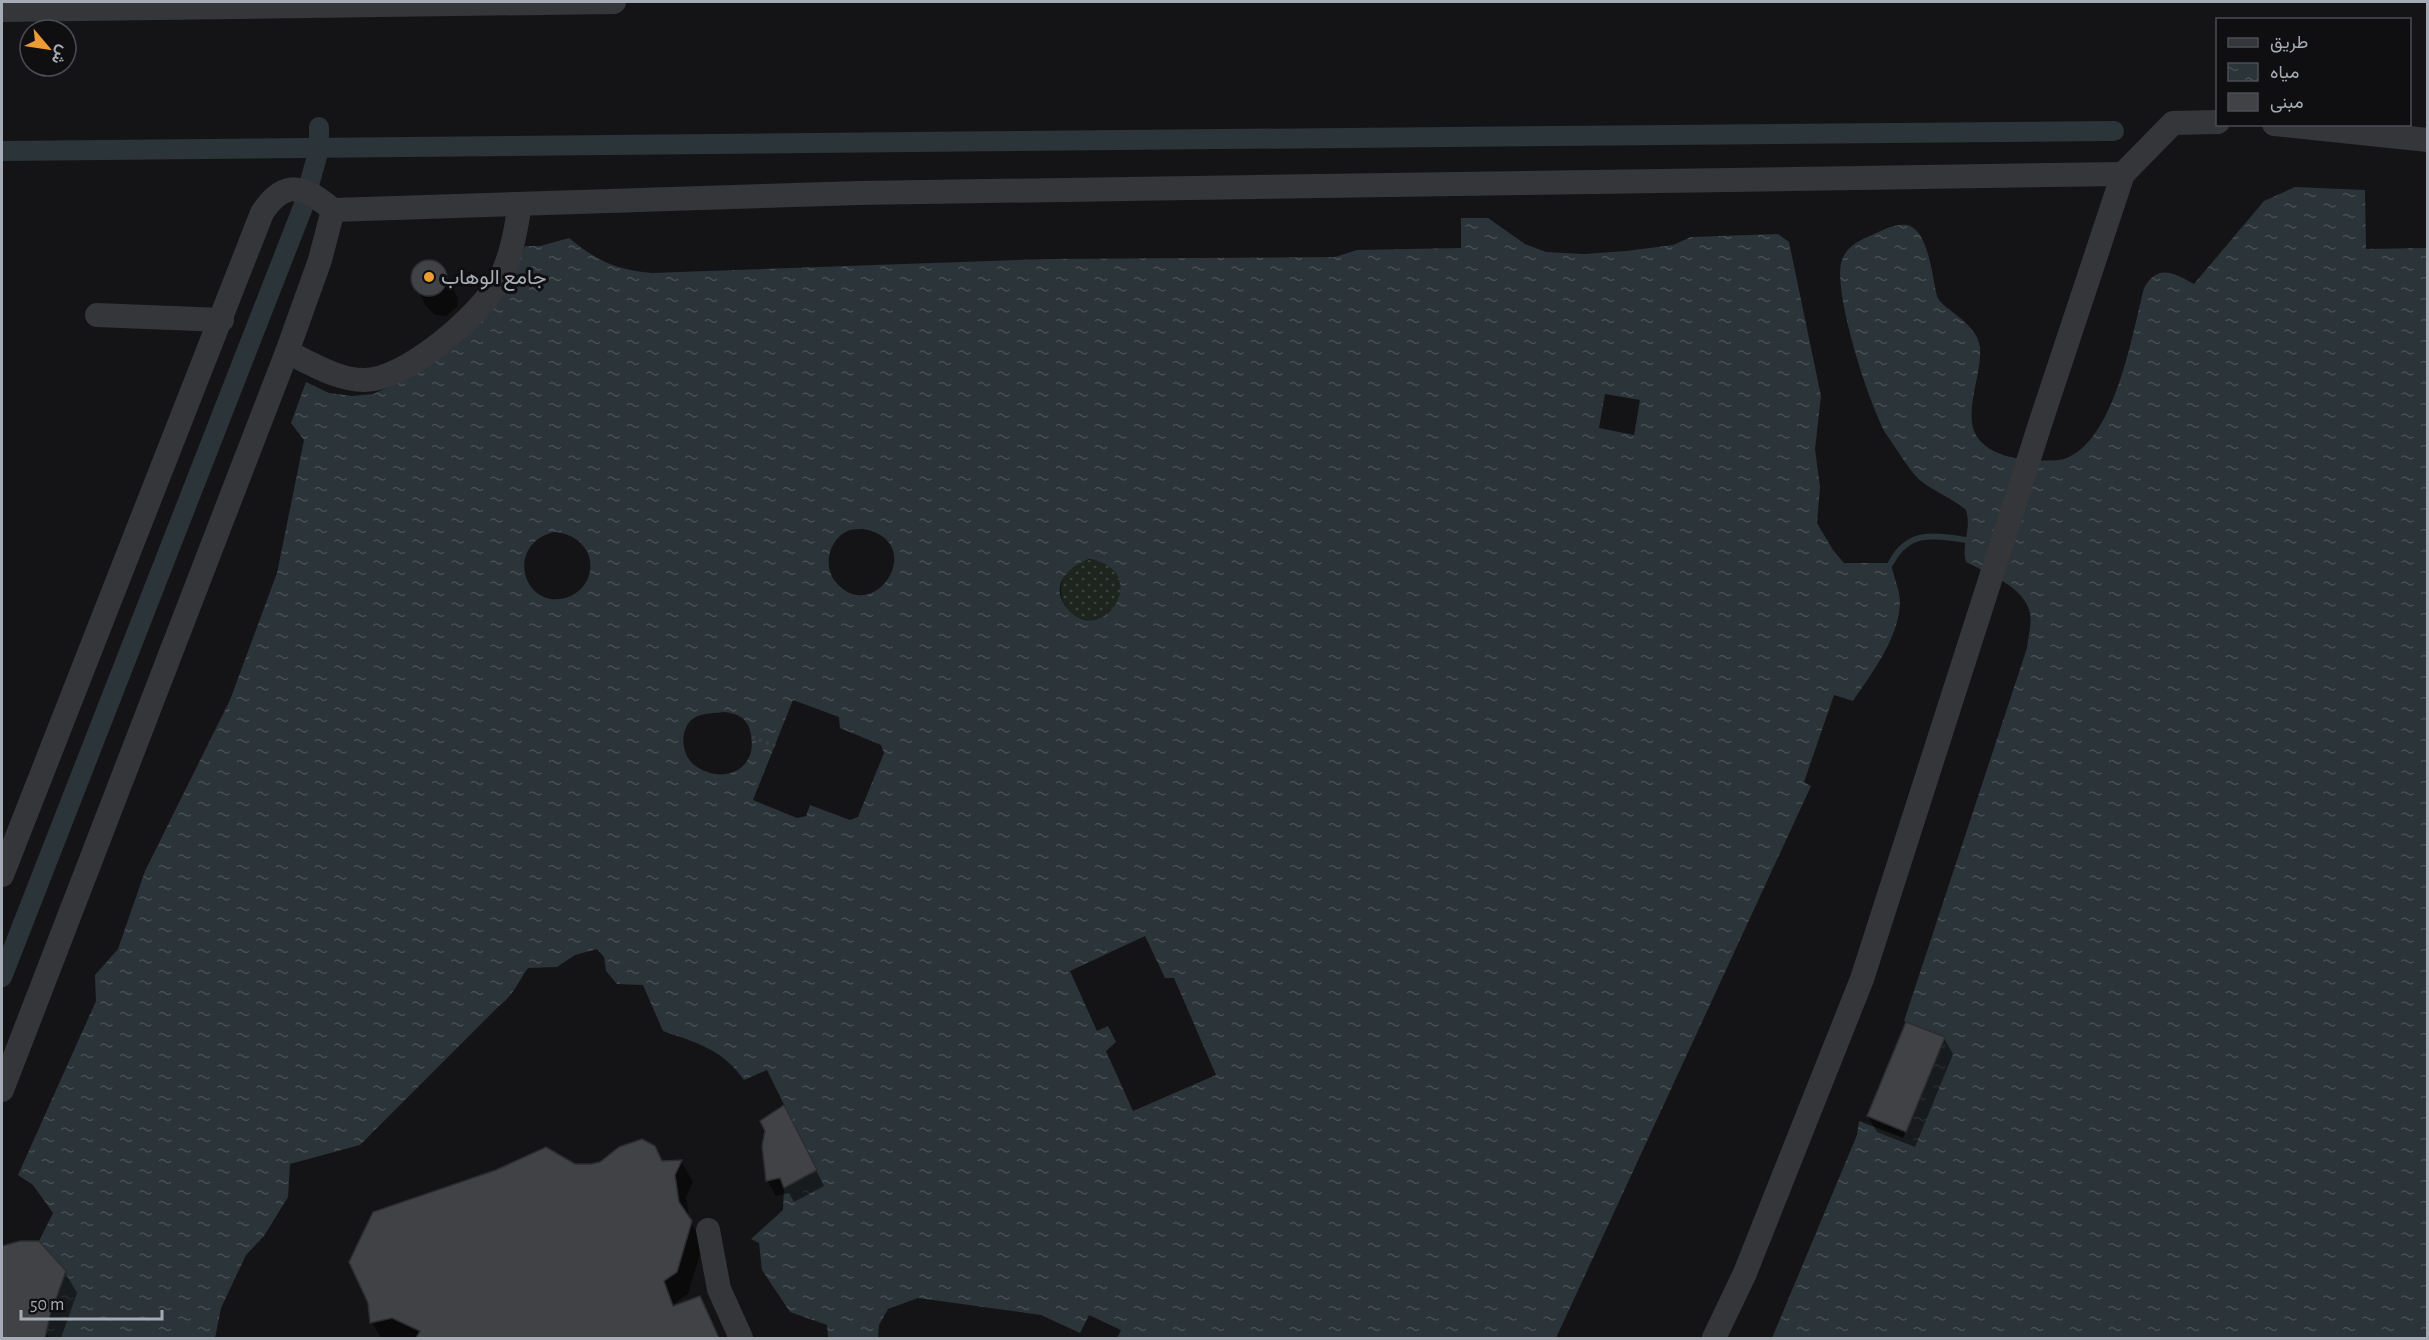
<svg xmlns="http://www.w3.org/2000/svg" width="2429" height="1340" font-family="'Alegreya Sans',Vazirmatn,sans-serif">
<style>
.grass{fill:url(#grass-dots)}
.water{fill:url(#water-ripples);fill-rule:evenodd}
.shadow{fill:#0007}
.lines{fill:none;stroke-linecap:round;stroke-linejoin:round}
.stream{stroke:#2b3439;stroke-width:6}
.canal{stroke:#2b3439;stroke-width:20}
.building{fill:#404246;stroke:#2e2e32;stroke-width:1.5}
.path{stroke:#3b3d41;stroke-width:4;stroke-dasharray:3 4.5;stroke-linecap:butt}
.minor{stroke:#35363a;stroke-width:24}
.poi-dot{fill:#ec9c35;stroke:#0f0f11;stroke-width:2}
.labels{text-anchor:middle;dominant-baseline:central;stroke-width:6;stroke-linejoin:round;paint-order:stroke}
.poi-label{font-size:21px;fill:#a6acb5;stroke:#0f0f11;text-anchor:start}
</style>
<defs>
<pattern id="grass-dots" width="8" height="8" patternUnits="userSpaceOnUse" patternTransform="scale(1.5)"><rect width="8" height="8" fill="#1e251e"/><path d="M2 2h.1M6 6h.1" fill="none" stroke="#3c423c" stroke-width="1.8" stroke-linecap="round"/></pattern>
<pattern id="water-ripples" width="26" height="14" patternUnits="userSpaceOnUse" patternTransform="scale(1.5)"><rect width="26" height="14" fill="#2b3439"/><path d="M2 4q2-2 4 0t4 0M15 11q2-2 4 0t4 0" fill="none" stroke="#474f53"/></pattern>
</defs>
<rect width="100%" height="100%" fill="#141416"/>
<circle class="grass" cx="1091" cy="590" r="30"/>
<g class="water">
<path d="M2295,187l70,3 1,59 61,-1v1090h-655l85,-203 2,-14 44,17 42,-101 -41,-16 123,-373c1,-11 5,-23 3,-34 -4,-27 -42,-40 -64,-52 -5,-19 6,-32 0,-52 -14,-12 -31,-18 -45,-29 -11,-9 -24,-32 -33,-44 -17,-25 -57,-149 -46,-177 5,-14 18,-20 30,-25 10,-5 24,-12 35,-10 22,5 25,52 30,71 4,13 40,26 43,51 2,26 -13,55 -7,81 5,18 25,27 42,30 10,2 39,4 49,1 51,-17 68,-125 80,-171 14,-25 30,-15 50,-4l70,-83z"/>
<path d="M1461,218h27l37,26 21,8 38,2 42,-3 47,-6 18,-8 87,-3 11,8 32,154 -6,53 5,38 -3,36 16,27 11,13h47c2,12 8,25 9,37 0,37 -27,71 -47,101l-19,-6 -30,87 7,4 -255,552h-439l4,-8 -32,-15 -9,18 -39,-18 -123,-17 -30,11 -9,16 -1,13h-50l-1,-13 -37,-13 -28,-42 -3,-27 -8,-4 32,-29 1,-22 32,-18 -49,-100 -23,10c-22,-31 -47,-37 -81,-49l-20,-46 -26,-1 -11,-13 -2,-14 -7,-8 -22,6 -18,12 -29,1c-10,14 -15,28 -28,37l-140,140 -70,19 -2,33 -24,39 -18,19 -25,53 -6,30h-165l-4,-5 20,-62 -27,-30 14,-28 -20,-28 -15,-10 78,-174 -1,-26 23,-26 27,-78 85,-171 47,-127 27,-133 -13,-17 15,-41 23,11 23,3 21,-2 25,-11 113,-104 14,-33h15l29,-8c28,23 47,32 83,35l395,-14 288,-2 22,-7 104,-2zM1605,394l35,6 -6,35 -35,-7zM864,529c66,13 9,100 -29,52 -13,-16 -5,-44 15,-51 4,-1 10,-1 14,-1zM554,532c22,1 42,19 35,43 -2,9 -10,17 -18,21 -46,19 -69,-51 -17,-64zM1089,559c66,11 13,93 -23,48 -17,-22 3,-41 23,-48zM793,700l46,17 1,11 41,17 3,8 -26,64 -8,3 -40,-15 -4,11 -9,2 -44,-18zM726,712c4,1 10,2 13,4 6,3 10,9 11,15 11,39 -29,56 -57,33 -12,-11 -14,-36 1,-46 8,-5 22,-5 32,-6zM1145,936l20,42h9l42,97 -83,36 -27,-60 10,-9 -8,-16 -11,5 -27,-60z"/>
</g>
<g class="shadow">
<polygon points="434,262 444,271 458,298 457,307 446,316 435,315 426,306 414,284 415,270 422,263"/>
<polygon points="1944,1038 1953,1054 1915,1147 1877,1132 1868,1116"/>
<polygon points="792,1122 824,1186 794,1202 789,1193 776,1196 767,1180"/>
<polygon points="654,1147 663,1162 681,1161 693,1182 686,1197 690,1221 703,1244 688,1294 675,1303 676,1306 699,1298 720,1338 381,1338 372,1322 575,1166 591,1165"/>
<polygon points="20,1242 65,1272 77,1293 61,1338 2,1338 2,1248"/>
</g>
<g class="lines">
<path class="stream" d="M1891,563c17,-33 43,-28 75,-23"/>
<g class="canal">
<path d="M2,151c704,-4 1408,-18 2112,-20"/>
<polyline points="2,977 303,207 319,149 319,127"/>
</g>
</g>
<g class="building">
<circle cx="429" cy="278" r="18"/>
<polygon points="1906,1022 1945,1037 1906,1132 1867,1116"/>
<polygon points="784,1105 817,1170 784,1188 780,1178 766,1181 762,1146 765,1131 760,1121"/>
<polygon points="642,1139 655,1146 662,1161 682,1160 675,1175 679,1202 692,1221 677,1272 664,1281 673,1306 700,1296 719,1338 416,1338 420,1331 392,1318 370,1323 368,1303 349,1262 373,1212 496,1170 546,1147 575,1164 591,1164 600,1162 619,1147"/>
<polygon points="20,1241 39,1241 66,1271 50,1316 45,1338 2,1338 2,1246"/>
</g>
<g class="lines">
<polyline class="path" points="752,737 775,746"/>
<g class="minor">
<polyline points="2,10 614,2"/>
<polyline points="2274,124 2428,140"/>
<polyline points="97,315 222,320"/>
<path d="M287,352c24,11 50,28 77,28 41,1 118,-66 136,-101 12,-24 16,-50 20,-75"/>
<path d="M2,875l260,-662c23,-35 42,-27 71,-3l525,-17 1265,-19"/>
<polyline points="2,1090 287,352 320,260 333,210"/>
<polyline points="708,1230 719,1289 741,1338"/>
<polyline points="1714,1338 1745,1273 1862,979 2043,415 2123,174 2173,123 2218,122"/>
</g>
</g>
<circle class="poi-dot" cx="429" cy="277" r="6"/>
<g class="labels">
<g class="poi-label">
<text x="441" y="277">جامع الوهاب</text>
</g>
</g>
<rect width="2429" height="1340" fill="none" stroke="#a6acb5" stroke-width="6"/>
<rect x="2216" y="18" width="195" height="108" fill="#0f0f11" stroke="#4b4e53" stroke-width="1.5"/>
<rect x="2228" y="38" width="30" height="9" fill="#35363a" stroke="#4b4e53" stroke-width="1.5"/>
<text x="2270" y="48" font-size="18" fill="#a6acb5">طريق</text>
<rect x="2228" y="63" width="30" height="18" fill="url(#water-ripples)" stroke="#4b4e53" stroke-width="1.5"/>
<text x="2270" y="78" font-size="18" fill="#a6acb5">مياه</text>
<rect x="2228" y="93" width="30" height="18" fill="#404246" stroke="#4b4e53" stroke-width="1.5"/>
<text x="2270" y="108" font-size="18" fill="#a6acb5">مبنى</text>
<g transform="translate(48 48) rotate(119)"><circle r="28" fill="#0f0f11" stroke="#4b4e53" stroke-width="1.5"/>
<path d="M0-4.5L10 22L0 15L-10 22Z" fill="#ec9c35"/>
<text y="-9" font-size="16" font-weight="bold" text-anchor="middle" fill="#a6acb5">ش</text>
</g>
<path d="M21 1310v9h141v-9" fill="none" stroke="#a6acb5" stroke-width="3"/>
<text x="30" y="1310" font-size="18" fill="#a6acb5" stroke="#0f0f11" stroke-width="4.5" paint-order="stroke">50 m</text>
</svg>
